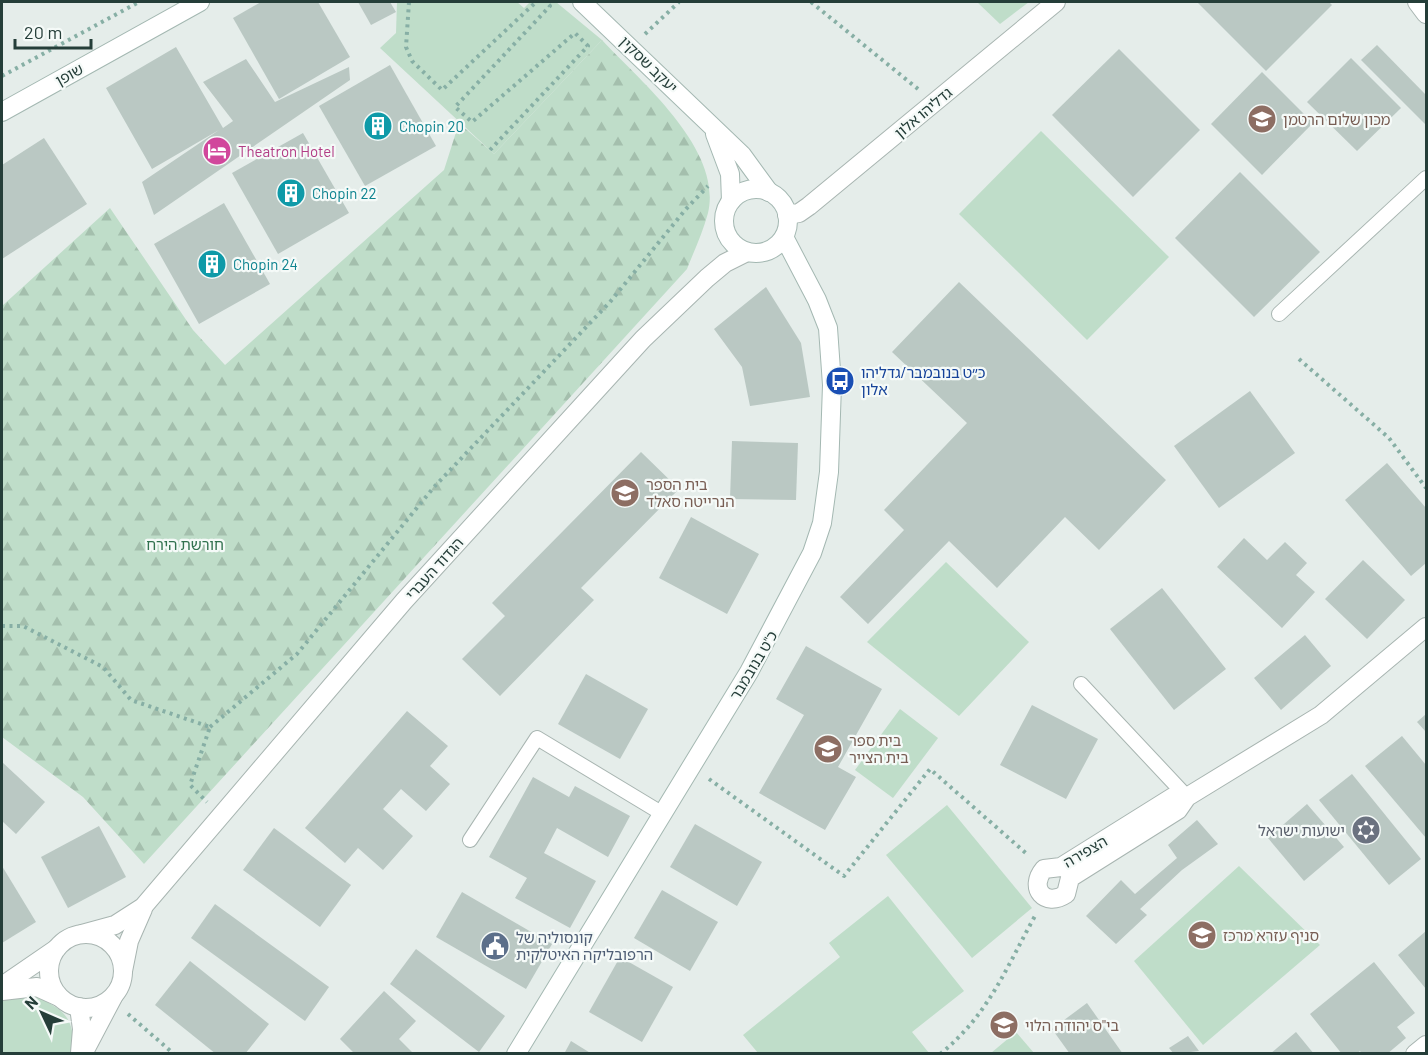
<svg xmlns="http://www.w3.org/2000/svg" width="1428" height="1055" font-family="Barlow,'Noto Sans Hebrew',sans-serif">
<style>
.green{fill:#bfddc9}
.forest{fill:url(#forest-firs)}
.building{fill:#bac8c3}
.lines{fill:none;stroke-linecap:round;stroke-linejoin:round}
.lane-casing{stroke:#a8b5b1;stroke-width:16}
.street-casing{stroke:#a8b5b1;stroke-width:20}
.secondary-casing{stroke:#a4b8b2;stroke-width:20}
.path{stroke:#87afa5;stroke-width:4;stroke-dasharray:3 4.5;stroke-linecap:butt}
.lane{stroke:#fff;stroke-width:14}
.street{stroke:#fff;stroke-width:18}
.secondary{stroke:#fff;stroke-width:18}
.labels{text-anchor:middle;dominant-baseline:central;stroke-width:4.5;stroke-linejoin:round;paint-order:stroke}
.street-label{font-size:15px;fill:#253e39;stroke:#f5faf8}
.education-label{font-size:15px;fill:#785e54;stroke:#f5faf8;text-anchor:start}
.culture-label{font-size:15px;fill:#0d838f;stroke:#f5faf8;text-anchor:start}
.hotel-label{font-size:15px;fill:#b23c85;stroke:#f5faf8;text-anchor:start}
.transit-label{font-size:15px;fill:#164399;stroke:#f5faf8;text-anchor:start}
.park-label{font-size:15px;fill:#31724f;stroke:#f5faf8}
.worship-label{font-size:15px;fill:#5b616d;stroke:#f5faf8;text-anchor:end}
.service-label{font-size:15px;fill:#4e5e75;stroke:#f5faf8;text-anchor:start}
</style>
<defs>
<pattern id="forest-firs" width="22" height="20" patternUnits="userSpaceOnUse" patternTransform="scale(1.5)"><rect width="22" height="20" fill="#bfddc9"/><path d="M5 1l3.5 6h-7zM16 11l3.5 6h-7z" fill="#a4bfad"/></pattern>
</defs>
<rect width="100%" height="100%" fill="#e5edea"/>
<g class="green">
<polygon points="397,2 517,2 524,8 530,2 556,2 602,40 494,154 380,48 396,33"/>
<polygon points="977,2 1029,2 1000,24"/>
<polygon points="1041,131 1169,257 1087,340 959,214"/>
<polygon points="946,562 1029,642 959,716 867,642"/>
<polygon points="900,709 938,738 893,798 855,770"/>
<polygon points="947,805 1032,908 972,958 886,855"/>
<polygon points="1239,866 1320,945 1203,1045 1134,961"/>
<polygon points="888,896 964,991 912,1032 929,1053 758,1053 743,1035 840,957 829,943"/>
<path d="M34,995c33,17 39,21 40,58l-72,1v-54z"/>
<polygon points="1016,1032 1034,1053 991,1053"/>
</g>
<path class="forest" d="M602,40c39,42 121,109 106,173 -5,19 -14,38 -21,56l-543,595 -61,-67 -81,-60v-431l108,-98 83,122 32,35 219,-195 15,-47 35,31z"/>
<g class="building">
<polygon points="261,2 318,2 350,57 279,99 233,18"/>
<polygon points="358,2 390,2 396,12 371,25"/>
<polygon points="1197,2 1329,2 1332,5 1266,71"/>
<polygon points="1377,45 1426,95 1426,125 1361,60"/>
<polygon points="176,47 223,128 233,121 203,82 246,59 275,102 349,67 350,80 154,215 142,182 219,130 152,169 106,88"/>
<polygon points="1119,49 1200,130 1133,197 1052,115"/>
<polygon points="1351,58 1401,108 1357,151 1307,102"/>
<polygon points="390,65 436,146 365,186 319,106"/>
<polygon points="1262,72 1313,123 1262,175 1211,124"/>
<polygon points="303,133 349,213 278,254 232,173"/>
<polygon points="44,138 87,204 2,259 2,165"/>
<polygon points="1240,172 1320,252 1254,317 1175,238"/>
<polygon points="224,203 270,284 199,324 154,244"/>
<polygon points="959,282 1166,480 1099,550 1065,517 997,588 949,541 868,624 840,597 904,530 884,510 967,423 892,352"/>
<polygon points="766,287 801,343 810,397 750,406 742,367 714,329"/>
<polygon points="1250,391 1295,453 1219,508 1174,446"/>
<polygon points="732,441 798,443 796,500 730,499"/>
<polygon points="641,452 679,489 581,588 594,600 500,696 462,659 505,616 492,603"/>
<polygon points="1387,463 1426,508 1426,563 1411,576 1345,500"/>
<polygon points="691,517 759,554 727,614 659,578"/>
<polygon points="1244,538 1267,560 1285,542 1307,563 1296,575 1315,592 1282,628 1217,567"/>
<polygon points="1363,560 1405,600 1367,639 1325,599"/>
<polygon points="1162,588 1226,669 1174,710 1110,629"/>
<polygon points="1305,635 1331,666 1281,710 1254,678"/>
<polygon points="806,646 882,689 838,767 856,777 825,830 759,793 804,715 776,699"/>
<polygon points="586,674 648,709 620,759 558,724"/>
<polygon points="1032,705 1098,739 1066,799 1000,765"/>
<polygon points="407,711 448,746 430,766 450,784 426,811 401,789 383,809 413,836 383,870 358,848 345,863 305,828"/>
<polygon points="1426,714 1426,732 1417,722"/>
<polygon points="1402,736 1426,765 1426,838 1365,766"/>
<polygon points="2,762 45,802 16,834 2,821"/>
<polygon points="1352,774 1421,859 1389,885 1319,800"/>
<polygon points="533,777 569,797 575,786 630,816 608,857 557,828 544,853 596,881 570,928 515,898 527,878 489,857"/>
<polygon points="1307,804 1344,847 1304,881 1268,838"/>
<polygon points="1197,820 1218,844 1182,870 1140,909 1147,915 1116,944 1086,916 1121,880 1135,894 1177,858 1168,845"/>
<polygon points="695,824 762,862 737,906 670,867"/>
<polygon points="99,826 126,877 68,908 41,857"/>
<polygon points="274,828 351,885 320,927 243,870"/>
<polygon points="2,866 36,922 2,943"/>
<polygon points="662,890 718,922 690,971 634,938"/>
<polygon points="462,892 552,944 526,989 436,937"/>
<polygon points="215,904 329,987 305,1021 191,938"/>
<polygon points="1426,931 1426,989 1398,955"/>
<polygon points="416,949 505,1016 479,1052 390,984"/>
<polygon points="620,957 673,987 642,1042 589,1012"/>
<polygon points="190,961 269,1024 245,1054 216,1054 155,1005"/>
<polygon points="1374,962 1415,1013 1397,1027 1406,1038 1387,1054 1362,1054 1360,1051 1356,1054 1342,1054 1310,1014"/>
<polygon points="384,991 416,1021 399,1039 414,1054 355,1054 340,1039"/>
<polygon points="1087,1003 1123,1054 1070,1054 1052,1029"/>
<polygon points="1296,1032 1314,1054 1270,1054"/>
<polygon points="1188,1036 1199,1051 1174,1054 1169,1048"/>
<polygon points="571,1041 592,1054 564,1054"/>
</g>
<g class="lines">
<g class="lane-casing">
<g id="lane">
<polyline points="1279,314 1426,178"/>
<polyline points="1081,684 1187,797"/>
<polyline points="470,840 537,738 663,814"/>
</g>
</g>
<g class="street-casing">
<g id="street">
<polyline points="1417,2 1426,14"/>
<polyline points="787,215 799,213 809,206 1056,2"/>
<path d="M1187,797h-14l-112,70 -17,2c-16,19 1,39 22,25l4,-16 108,-68 9,-13 134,-82 105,-88"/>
<polyline points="82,934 115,925 143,907 404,601 643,339 707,278 725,263 747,252"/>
<circle cx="86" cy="971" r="37"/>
<polyline points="123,971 129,941 143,909"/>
<polyline points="2,986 56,949"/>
<polyline points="2,991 37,987 59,997"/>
<polyline points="79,1007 82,1029 80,1053"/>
<polyline points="83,1054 113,997"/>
<polyline points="1415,1054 1426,1045"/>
</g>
</g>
<g class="secondary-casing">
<g id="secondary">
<polyline points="582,2 742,155 769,192"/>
<polyline points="2,112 200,2"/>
<polyline points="715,134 730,174 731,201"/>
<circle cx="756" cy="221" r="32"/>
<polyline points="516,1054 749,672 812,553 822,523 829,472 832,385 828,328 817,300 784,237"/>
</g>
</g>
<g class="path">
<polyline points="409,2 406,47 412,61 442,90 536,2"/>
<polyline points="811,2 918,89"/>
<polyline points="645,34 679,2"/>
<polyline points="2,76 139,2"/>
<polyline points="490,150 588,46 575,33 472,122 455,107 550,6 546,2"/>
<polyline points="1299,359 1389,438 1426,488"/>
<polyline points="2,626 23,626 103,667 131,700 210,727 190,785 207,802"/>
<polyline points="210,727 297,654 434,487 610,302 686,209 708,186"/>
<polyline points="709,779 844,876 930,769 1028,855"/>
<polyline points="128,1014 174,1054"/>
<path d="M940,1054c48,-38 66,-86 95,-138"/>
</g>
<use href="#lane" class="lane"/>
<use href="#street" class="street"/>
<use href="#secondary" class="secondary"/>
</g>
<defs>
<g id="university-disc" transform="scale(1.5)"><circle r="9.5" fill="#8d6e63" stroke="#f5faf8"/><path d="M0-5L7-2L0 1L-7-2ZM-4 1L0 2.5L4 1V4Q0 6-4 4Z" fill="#fff"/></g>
<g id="building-disc" transform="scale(1.5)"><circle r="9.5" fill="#0f9aa8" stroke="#f5faf8"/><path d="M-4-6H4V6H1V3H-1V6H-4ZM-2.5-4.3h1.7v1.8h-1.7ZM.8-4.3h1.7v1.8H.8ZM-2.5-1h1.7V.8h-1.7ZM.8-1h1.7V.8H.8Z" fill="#fff"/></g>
<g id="hotel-disc" transform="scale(1.5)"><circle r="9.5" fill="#d1479c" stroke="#f5faf8"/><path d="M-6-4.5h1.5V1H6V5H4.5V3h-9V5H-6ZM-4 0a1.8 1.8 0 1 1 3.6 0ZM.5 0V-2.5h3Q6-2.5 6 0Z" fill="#fff"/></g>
<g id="bus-disc" transform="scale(1.5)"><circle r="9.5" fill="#1a4fb4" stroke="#f5faf8"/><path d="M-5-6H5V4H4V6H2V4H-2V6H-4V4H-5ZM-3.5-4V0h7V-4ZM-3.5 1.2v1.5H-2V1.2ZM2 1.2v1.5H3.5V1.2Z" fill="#fff"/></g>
<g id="school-disc" transform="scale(1.5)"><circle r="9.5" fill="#8d6e63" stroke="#f5faf8"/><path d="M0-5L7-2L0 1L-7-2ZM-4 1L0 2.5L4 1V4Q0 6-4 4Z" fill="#fff"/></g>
<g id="synagogue-disc" transform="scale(1.5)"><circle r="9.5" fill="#6b7280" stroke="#f5faf8"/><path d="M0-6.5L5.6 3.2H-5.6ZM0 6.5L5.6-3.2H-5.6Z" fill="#fff"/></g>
<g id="civic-disc" transform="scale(1.5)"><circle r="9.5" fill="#5c6f8a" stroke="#f5faf8"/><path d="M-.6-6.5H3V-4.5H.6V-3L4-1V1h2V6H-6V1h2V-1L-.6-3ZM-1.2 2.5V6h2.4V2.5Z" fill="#fff"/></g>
</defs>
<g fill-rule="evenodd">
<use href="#university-disc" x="1262" y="119"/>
<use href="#building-disc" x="378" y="126"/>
<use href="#hotel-disc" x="217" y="151"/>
<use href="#building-disc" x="291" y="193"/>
<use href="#building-disc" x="212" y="264"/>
<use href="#bus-disc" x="840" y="381"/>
<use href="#school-disc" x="625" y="493"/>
<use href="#school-disc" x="828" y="749"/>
<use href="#synagogue-disc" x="1366" y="830"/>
<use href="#school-disc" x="1202" y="935"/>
<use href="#civic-disc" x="495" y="946"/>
<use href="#school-disc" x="1004" y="1025"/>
</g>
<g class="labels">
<g class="street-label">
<text transform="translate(649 64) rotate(44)">יעקב שסקין</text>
<text transform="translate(69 74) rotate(-29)">שופן</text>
<text transform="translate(923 112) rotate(-40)">גדליהו אלון</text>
<text transform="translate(434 568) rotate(-48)">הגדוד העברי</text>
<text transform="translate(753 665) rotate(-59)">כ"ט בנובמבר</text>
<text transform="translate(1085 851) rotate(-30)">הצפירה</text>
</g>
<g class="education-label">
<text x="1283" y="119">מכון שלום הרטמן</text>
<text x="646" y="484">בית הספר<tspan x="646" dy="17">הנרייטה סאלד</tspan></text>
<text x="849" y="740">בית ספר<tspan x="849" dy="17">בית הצייר</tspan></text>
<text x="1223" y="935">סניף עזרא מרכז</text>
<text x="1025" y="1025">בי"ס יהודה הלוי</text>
</g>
<g class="culture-label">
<text x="399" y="126">Chopin 20</text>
<text x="312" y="193">Chopin 22</text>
<text x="233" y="264">Chopin 24</text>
</g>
<g class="hotel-label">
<text x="238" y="151">Theatron Hotel</text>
</g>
<g class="transit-label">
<text x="861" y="372">כ״ט בנובמבר/גדליהו<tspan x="861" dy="17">אלון</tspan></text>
</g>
<g class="park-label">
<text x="185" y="544">חורשת הירח</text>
</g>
<g class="worship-label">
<text x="1345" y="830">ישועות ישראל</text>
</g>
<g class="service-label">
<text x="516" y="937">קונסוליה של<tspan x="516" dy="17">הרפובליקה האיטלקית</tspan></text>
</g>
</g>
<rect width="1428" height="1055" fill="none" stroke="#253e39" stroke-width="6"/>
<g transform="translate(42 1013) rotate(314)" stroke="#f5faf8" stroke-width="4.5" paint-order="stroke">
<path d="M0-4.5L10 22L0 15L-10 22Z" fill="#253e39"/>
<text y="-9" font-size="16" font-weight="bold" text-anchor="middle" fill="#253e39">N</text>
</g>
<path d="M15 39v9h76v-9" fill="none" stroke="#253e39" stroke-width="3"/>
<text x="24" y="39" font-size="18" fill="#253e39" stroke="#f5faf8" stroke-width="4.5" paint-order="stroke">20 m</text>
</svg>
